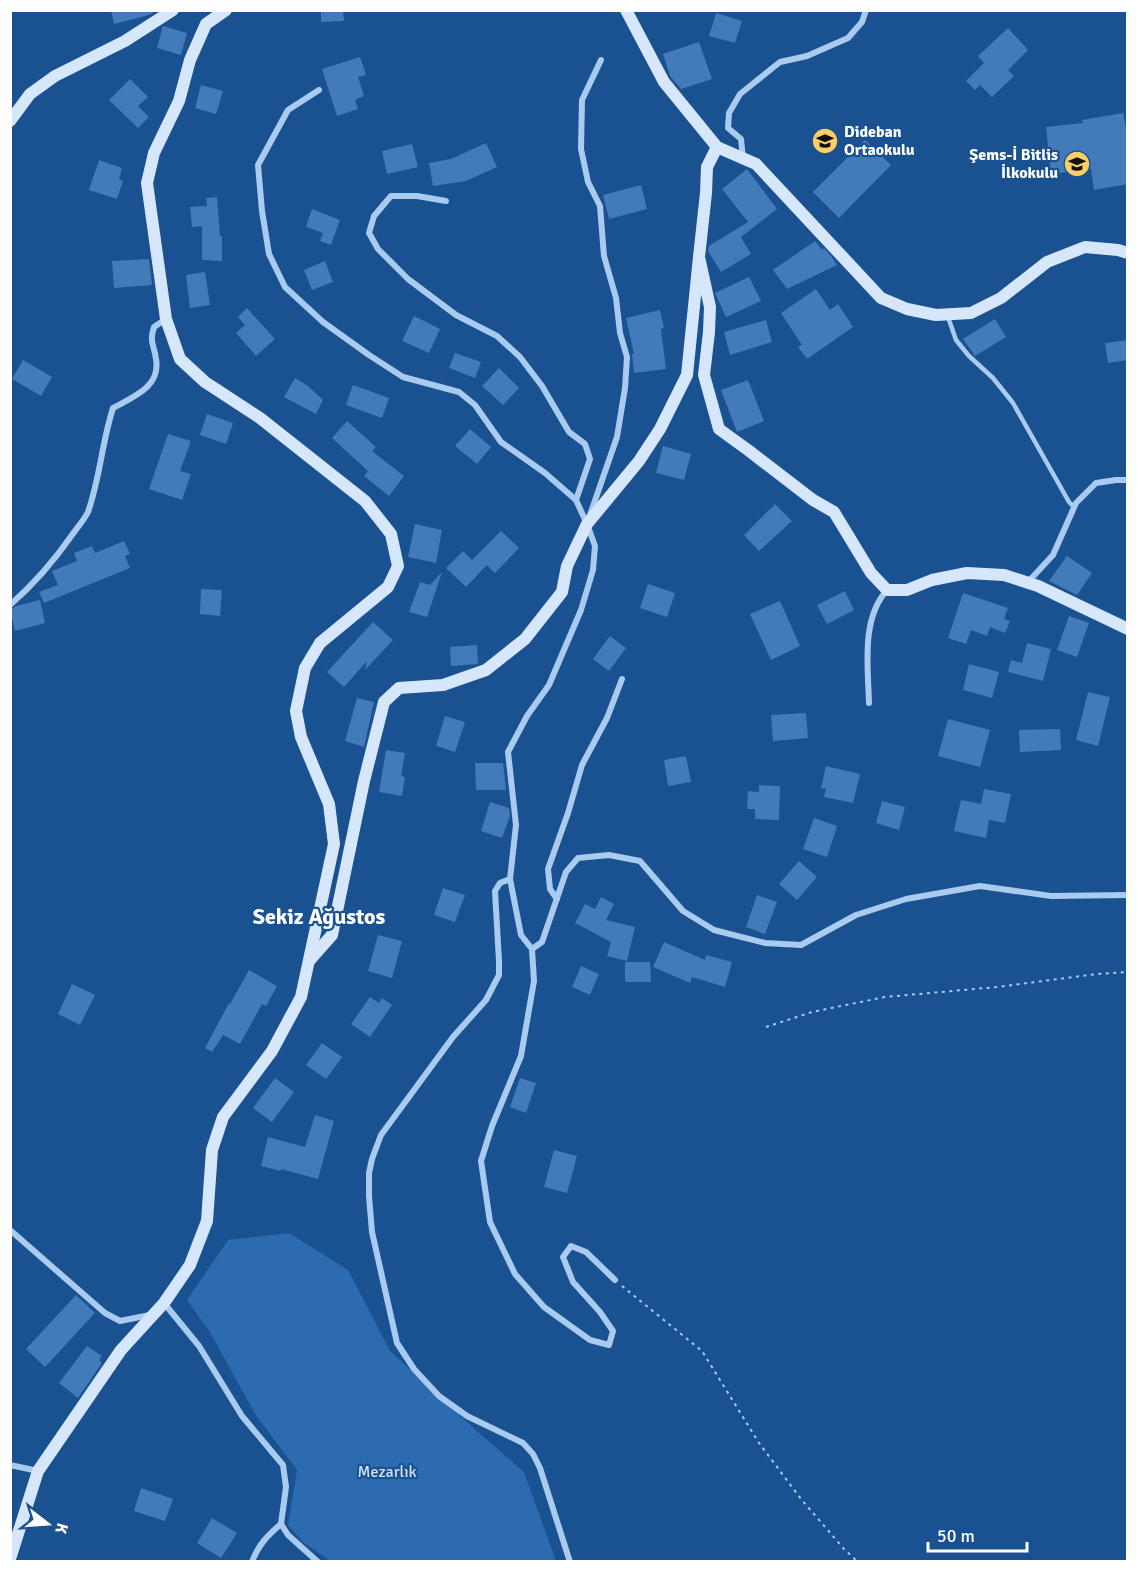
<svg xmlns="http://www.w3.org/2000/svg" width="1138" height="1572" font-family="Signika,sans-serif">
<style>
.green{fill:#2d6bb0}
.building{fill:#437ab9}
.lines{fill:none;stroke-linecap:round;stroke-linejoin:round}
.path{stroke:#a9cbef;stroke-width:2;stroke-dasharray:3 4.5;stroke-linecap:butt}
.lane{stroke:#a9cbef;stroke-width:4.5}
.street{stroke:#a9cbef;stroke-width:6}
.secondary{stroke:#d7e7fb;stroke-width:12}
.labels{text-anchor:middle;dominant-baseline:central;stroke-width:4.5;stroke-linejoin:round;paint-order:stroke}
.poi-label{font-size:16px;font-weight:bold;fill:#fff;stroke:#1a5191;text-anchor:start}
.park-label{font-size:16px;fill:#d0e4fb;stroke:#1a5191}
.district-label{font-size:22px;font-weight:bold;fill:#fff;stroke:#1a5191}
</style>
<rect width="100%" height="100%" fill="#1a5191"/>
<polygon class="green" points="289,1233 348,1270 390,1351 478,1432 524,1472 556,1561 330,1561 303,1542 288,1525 297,1470 257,1417 208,1329 187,1300 228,1240"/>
<g class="building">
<polygon points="111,10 153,10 153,13 149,15 114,24"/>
<polygon points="321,10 343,10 344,21 321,22"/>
<polygon points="716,13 742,21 735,43 709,36"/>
<polygon points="163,26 187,33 181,55 157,48"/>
<polygon points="1008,28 1028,50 1008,70 1014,76 992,97 980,85 975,90 966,81 984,63 978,56"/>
<polygon points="699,42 712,79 681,89 670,76 663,54"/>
<polygon points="360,57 366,75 358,77 364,96 355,100 358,109 337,116 322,69"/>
<polygon points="130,79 148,97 138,106 149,117 138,128 109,100"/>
<polygon points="201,85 223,91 216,114 195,108"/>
<polygon points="1123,113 1128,138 1128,184 1094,190 1091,169 1051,174 1046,127 1083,123 1082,120"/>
<polygon points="865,140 891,165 839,218 813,192"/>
<polygon points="486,143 497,167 466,181 433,186 429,163 451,159"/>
<polygon points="412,144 418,167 387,174 382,151"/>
<polygon points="99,160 122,168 119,179 123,181 117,199 89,190"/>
<polygon points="747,169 777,209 741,237 751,254 721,272 708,251 709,246 748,222 722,189"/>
<polygon points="641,185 647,209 609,219 603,195"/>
<polygon points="217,197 220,236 222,236 222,261 202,260 202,226 192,227 190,207 207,206 206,198"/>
<polygon points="312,209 340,220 331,245 320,241 323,233 306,227"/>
<polygon points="815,241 822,250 824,248 831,256 837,265 787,289 773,270"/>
<polygon points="149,259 152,285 114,288 112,261"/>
<polygon points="325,261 333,282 312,290 304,270"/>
<polygon points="205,272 210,305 190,308 186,275"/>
<polygon points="749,277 761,301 726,317 715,293"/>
<polygon points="816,289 830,310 838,304 853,327 807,359 798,347 802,345 781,313"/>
<polygon points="247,308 275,339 256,356 236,333 245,325 238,317"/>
<polygon points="660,310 664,328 661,329 666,369 634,373 632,354 634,354 626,318"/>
<polygon points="414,316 440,329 429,353 402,341"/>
<polygon points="995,319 1006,337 975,356 963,339"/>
<polygon points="766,320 772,342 730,355 724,332"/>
<polygon points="1128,340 1128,360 1108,363 1105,343"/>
<polygon points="455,353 481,362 475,378 449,368"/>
<polygon points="23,360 52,377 41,396 12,379"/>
<polygon points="499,368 519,388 503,405 482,386"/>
<polygon points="295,378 308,386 323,400 316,414 284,397"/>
<polygon points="748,380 764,421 737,432 721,390"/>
<polygon points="353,385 389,398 382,418 346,405"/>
<polygon points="207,414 233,423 226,444 200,435"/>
<polygon points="347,421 376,447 372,451 404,476 389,496 364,476 368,471 332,438"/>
<polygon points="470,429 491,447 477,464 455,446"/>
<polygon points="168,434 191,441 180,471 191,474 182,500 149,489"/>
<polygon points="663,446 691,454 684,480 656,473"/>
<polygon points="775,504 792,521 759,551 744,535"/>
<polygon points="415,524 442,530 436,563 408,557"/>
<polygon points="501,531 519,548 495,573 487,565 466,587 446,568 463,551 472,560"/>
<polygon points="124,541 130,554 125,556 130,568 44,603 39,592 58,585 52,571 77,561 74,553 92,546 95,553"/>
<polygon points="1067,556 1092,573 1077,595 1049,581"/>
<polygon points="442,572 427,617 409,612 420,582 430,585"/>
<polygon points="648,584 675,593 667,617 640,608"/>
<polygon points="201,589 222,590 220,616 200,614"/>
<polygon points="845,591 854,610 827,624 817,605"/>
<polygon points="963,593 1008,608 1004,619 1010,621 1005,633 990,627 987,636 971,630 966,644 948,638"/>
<polygon points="40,600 45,623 15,631 10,610 16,606"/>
<polygon points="780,601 800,646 771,660 750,614"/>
<polygon points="1069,616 1089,623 1077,657 1057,650"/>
<polygon points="373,622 393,640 365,670 367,661 344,687 327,672"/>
<polygon points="610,636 626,648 609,671 593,659"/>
<polygon points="1027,643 1051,649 1043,681 1008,672 1011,660 1022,663"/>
<polygon points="477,645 478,664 451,666 450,647"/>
<polygon points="969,664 999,672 992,698 963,690"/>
<polygon points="1088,692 1110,697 1098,746 1076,740"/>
<polygon points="357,698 374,702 364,747 345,741"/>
<polygon points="806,713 808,738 773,741 771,715"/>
<polygon points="445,716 465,722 455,752 436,746"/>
<polygon points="948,719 990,730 980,767 938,756"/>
<polygon points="1060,729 1061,750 1020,752 1019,730"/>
<polygon points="386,750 405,753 401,776 405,777 402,796 379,792"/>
<polygon points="686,756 691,782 668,786 664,760"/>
<polygon points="475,763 503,763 506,790 476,790"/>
<polygon points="826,766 860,774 853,803 824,797 826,789 821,788"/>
<polygon points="759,785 780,786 779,820 755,819 755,809 747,809 748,791 759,792"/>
<polygon points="984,789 1011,794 1005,823 989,820 986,838 954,831 961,800 981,804"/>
<polygon points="882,801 905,807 899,830 876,823"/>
<polygon points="490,802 509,808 510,816 502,838 481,831"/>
<polygon points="814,818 837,826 827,857 803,849"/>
<polygon points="799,861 817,877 797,900 779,884"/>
<polygon points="443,888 465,895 455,922 434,915"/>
<polygon points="757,895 777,902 765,934 746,927"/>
<polygon points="601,897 614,904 606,920 635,927 627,961 607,956 611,942 575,923 585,904 595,909"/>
<polygon points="378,935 402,941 392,978 368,971"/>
<polygon points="664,942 705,960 706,955 732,962 725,987 692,977 690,983 653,967"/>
<polygon points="625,962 650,962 651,982 625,982"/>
<polygon points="581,966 599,974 590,995 572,987"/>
<polygon points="249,970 277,986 266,1006 262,1004 240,1044 223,1035 212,1052 205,1048 229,1003 230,1004"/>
<polygon points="72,984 95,995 80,1025 58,1014"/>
<polygon points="370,997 379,1003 382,998 392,1005 370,1037 351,1024"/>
<polygon points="322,1043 342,1057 326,1079 306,1065"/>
<polygon points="275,1078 294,1092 272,1122 253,1108"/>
<polygon points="520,1078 536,1083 526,1113 510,1107"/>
<polygon points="315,1115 334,1121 318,1179 281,1169 281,1171 261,1166 268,1137 305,1147"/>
<polygon points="554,1150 577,1156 567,1193 544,1187"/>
<polygon points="76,1295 95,1313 45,1367 26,1349"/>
<polygon points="87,1346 102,1356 99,1360 102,1363 78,1398 59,1383"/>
<polygon points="141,1488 173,1499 165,1521 134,1511"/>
<polygon points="212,1518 237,1533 221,1558 197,1543"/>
</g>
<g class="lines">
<g class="path">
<polyline points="766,1027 812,1012 885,997 997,987 1097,974 1128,972"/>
<polyline points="622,1286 702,1351 759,1443 801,1499 844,1549 858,1562"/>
</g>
<polyline class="lane" points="948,317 956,340 969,356 993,378 1013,403 1069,502 1074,507"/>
<g class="street">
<polyline points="319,90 288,110 258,165 262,211 269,254 285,287 323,322 369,355 403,377 459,392 475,405 501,442 545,473 576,500 587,524 595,546 593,570 581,610 549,685 527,716 508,752 516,825 510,879 521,935 532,949 542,942 566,872 578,858 609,855 640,861 683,911 714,930 765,943 801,945 856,915 906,899 980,886 1051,896 1128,895"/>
<polyline points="743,158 741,139 728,128 729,113 740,94 780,62 807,56 848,38 862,22 866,10"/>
<polyline points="446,201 417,196 391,196 374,216 369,233 378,249 408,279 456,315 497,336 520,357 542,386 569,432 585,444 590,459 576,500"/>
<polyline points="590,515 617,437 625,388 627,357 620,333 616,298 604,256 600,206 588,182 581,149 582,100 601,60"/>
<polyline points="1028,582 1053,555 1076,503 1096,483 1116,480 1128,480"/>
<path d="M10,605c24,-21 44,-44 62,-70 5,-7 12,-15 16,-23 12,-34 14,-70 25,-104 20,-11 48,-21 43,-49 -2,-15 -7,-16 -2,-32l12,-8"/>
<path d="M869,703c-1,-37 -8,-84 18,-113"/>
<polyline points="510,879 500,883 495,891 499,961 499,975 486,1000 453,1037 381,1135 372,1159 369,1173 369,1196 372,1232 397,1343 414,1369 439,1396 467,1416 523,1443 533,1454 540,1468 570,1562"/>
<polyline points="557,899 550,889 548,869 568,813 582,765 607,718 622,679"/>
<polyline points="532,949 534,981 521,1056 492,1126 481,1161 490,1222 515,1274 544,1307 590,1340 609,1345 613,1331 600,1312 573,1282 563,1257 571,1246 586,1252 615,1280"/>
<polyline points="10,1230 105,1313 120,1321 150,1315"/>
<polyline points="164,1303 199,1346 242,1416 283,1465 286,1487 281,1524 288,1535 318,1562"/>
<polyline points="10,1465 38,1471"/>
<path d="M252,1562c6,-17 16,-27 29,-38"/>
</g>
<g class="secondary">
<polyline points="626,10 664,82 717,147 756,164 881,298 907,309 936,315 971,313 1001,298 1047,262 1085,247 1118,250 1128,253"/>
<polyline points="10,121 30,94 55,76 125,41 173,10"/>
<polyline points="717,147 707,167 706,193 699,257 710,307 709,332 704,375 719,429 748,450 813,500 834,512 871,573 887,590 907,590 932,580 967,573 1004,575 1038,586 1128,629"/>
<polyline points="309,961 332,935 364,781 384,702 399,688 443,685 486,670 525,639 562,592 567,566 587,524 639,461 660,429 687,375 699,257"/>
<polyline points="10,1559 38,1471 121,1350 164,1303 190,1265 207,1221 212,1150 223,1117 272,1051 301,997 334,844 329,804 301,737 296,711 305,668 320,643 388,587 398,566 391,534 365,501 260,418 205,382 180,359 166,319 147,183 154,153 179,101 190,60 206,24 226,10"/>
</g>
</g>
<defs>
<g id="school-disc" transform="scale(1.35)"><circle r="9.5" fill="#ffcf67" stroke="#1a5191"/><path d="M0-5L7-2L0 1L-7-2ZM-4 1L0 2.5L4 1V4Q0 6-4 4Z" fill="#111"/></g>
</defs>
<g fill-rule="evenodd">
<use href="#school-disc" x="825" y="141"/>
<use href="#school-disc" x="1077" y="164"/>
</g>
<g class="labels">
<g class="poi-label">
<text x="844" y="132">Dideban<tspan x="844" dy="18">Ortaokulu</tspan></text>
<text x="1058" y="155" text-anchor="end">Şems-İ Bitlis<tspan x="1058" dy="18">İlkokulu</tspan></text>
</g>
<g class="park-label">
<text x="387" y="1472">Mezarlık</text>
</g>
<g class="district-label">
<text x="319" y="916">Sekiz Ağustos</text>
</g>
</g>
<rect width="1138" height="1572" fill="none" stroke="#ffffff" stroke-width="24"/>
<g transform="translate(48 1524) rotate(107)" stroke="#1a5191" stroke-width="4.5" paint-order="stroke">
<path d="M0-4.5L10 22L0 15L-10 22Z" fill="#ffffff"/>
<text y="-9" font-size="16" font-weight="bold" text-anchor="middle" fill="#ffffff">K</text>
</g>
<path d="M928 1542v9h99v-9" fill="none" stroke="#ffffff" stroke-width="3"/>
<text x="937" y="1542" font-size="18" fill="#ffffff" stroke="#1a5191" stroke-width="4.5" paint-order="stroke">50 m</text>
</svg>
